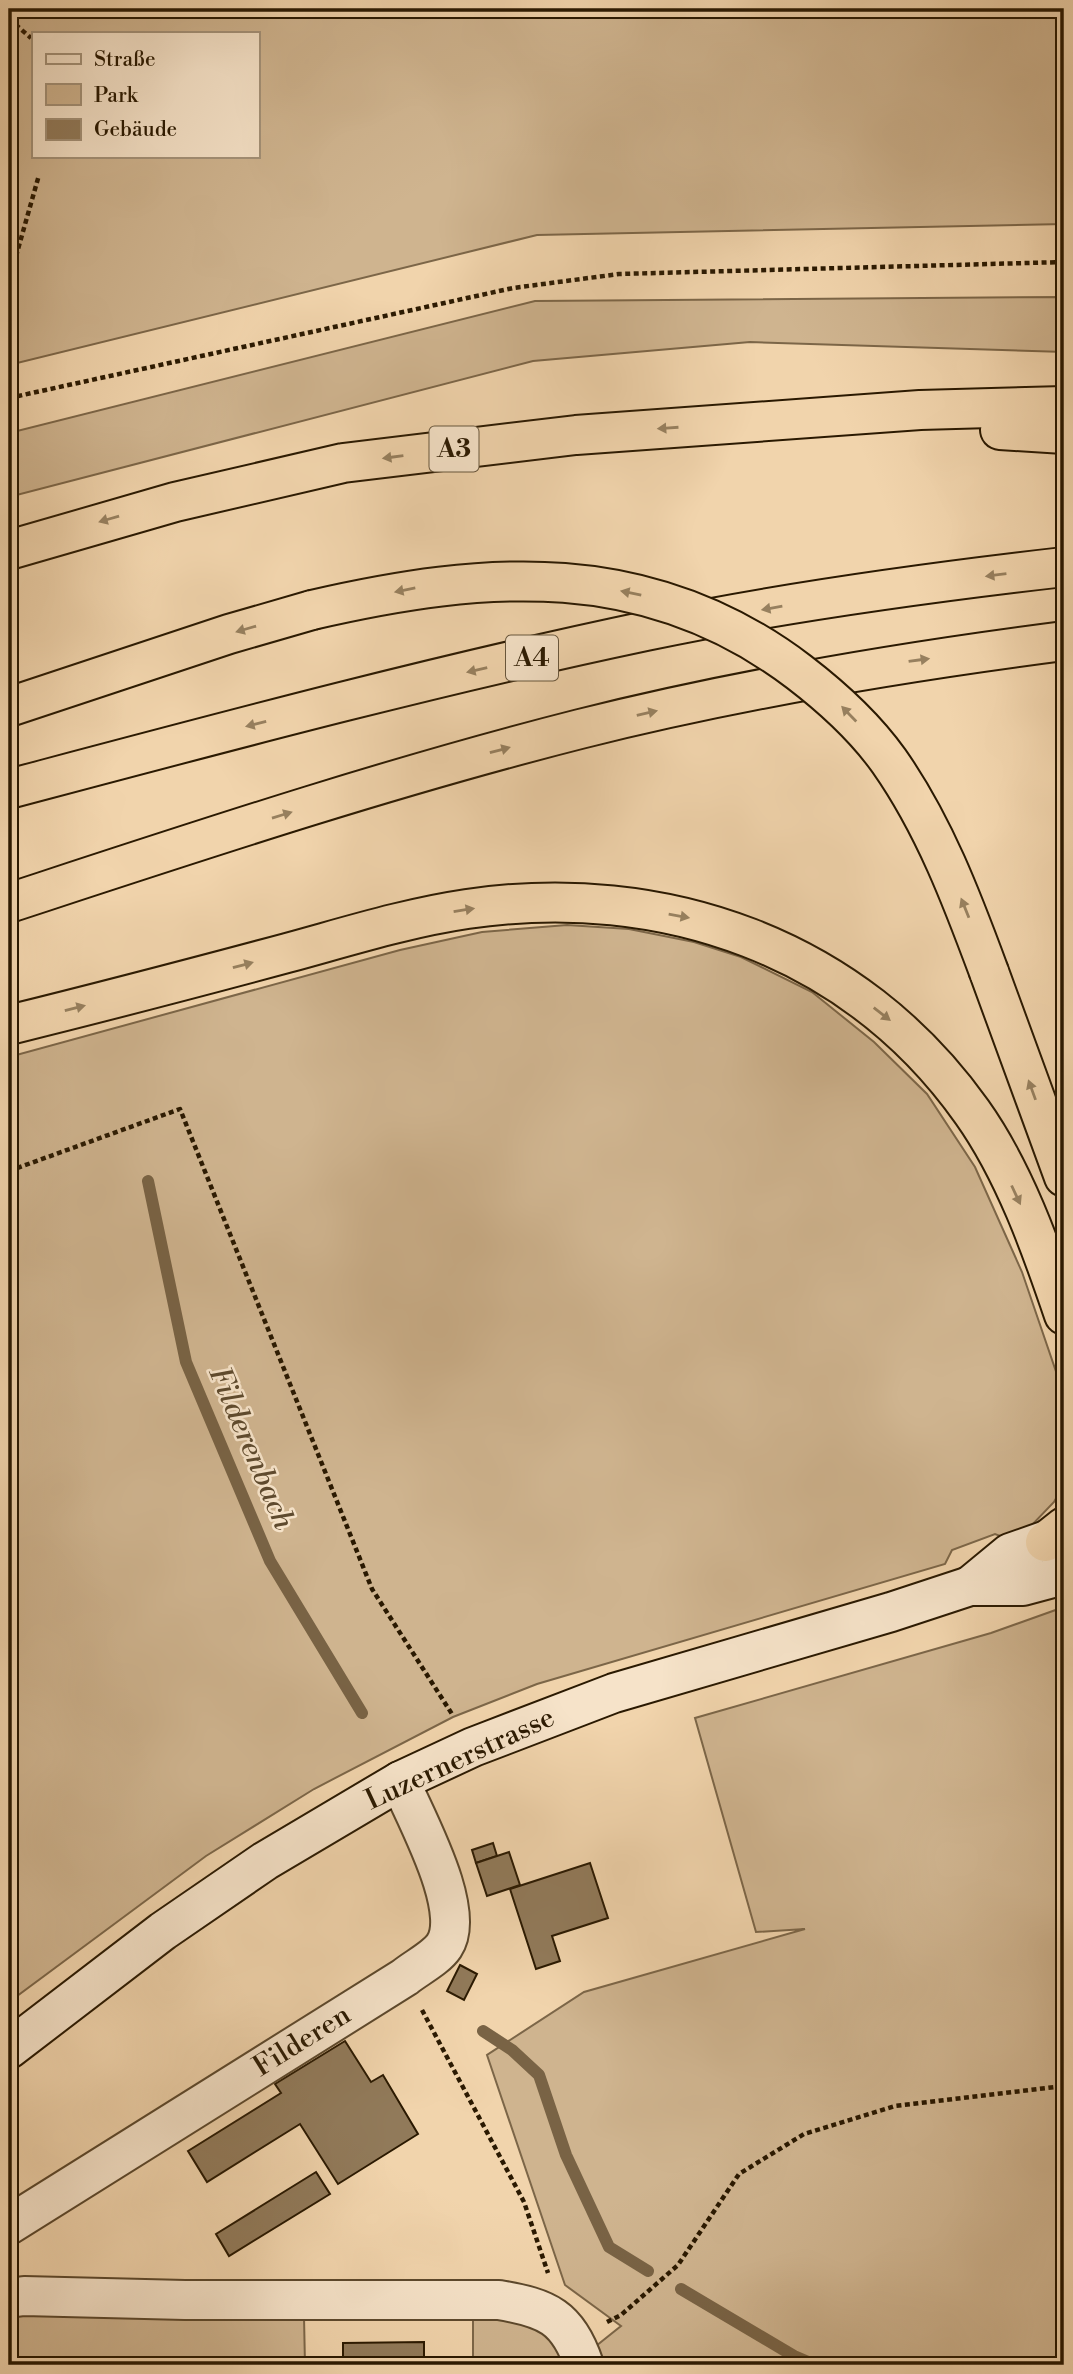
<svg xmlns="http://www.w3.org/2000/svg" width="1073" height="2374" font-family="'Libre Bodoni',serif">
<style>
.green{fill:#cfb48f;stroke:#7c6648;stroke-width:2;fill-rule:evenodd}
.lines{fill:none;stroke-linecap:round;stroke-linejoin:round}
.stream{stroke:#796345;stroke-width:12}
.building{fill:#917a5a;stroke:#2a1901;stroke-width:2}
.minor-casing{stroke:#5c482c;stroke-width:42}
.secondary-casing{stroke:#2a1901;stroke-width:42}
.motorway-casing{stroke:#2a1901;stroke-width:42}
.path{stroke:#2a1901;stroke-width:4.5;stroke-dasharray:5 3.5;stroke-linecap:butt}
.minor{stroke:#f6e3c9;stroke-width:38}
.secondary{stroke:#f6e3c9;stroke-width:38}
.motorway{stroke:#f1d4ac;stroke-width:38}
.motorway-bridge-casing{stroke:#2a1901;stroke-width:42;stroke-linecap:butt}
.motorway-bridge{stroke:#f1d4ac;stroke-width:38}
.oneway{fill:#97805f}
.labels{text-anchor:middle;dominant-baseline:central;stroke-width:5;stroke-linejoin:round;paint-order:stroke}
.shield{fill:#f6e3c9;stroke:#67563d;stroke-width:2}
.shield-label{font-size:26px;font-weight:bold;fill:#2a1901}
.street-label{font-size:28px;fill:#2a1901;stroke:#f6e3c9}
.water-label{font-size:30px;font-style:italic;fill:#5e4a2e;stroke:#f6e3c9}
</style>
<rect width="100%" height="100%" fill="#f1d4ac"/>
<filter id="stains"><feTurbulence type="fractalNoise" baseFrequency=".00286" numOctaves="4"/><feColorMatrix values="0 0 0 0 .2 0 0 0 0 .09 0 0 0 0 .02 0 0 0 .5 -.17"/></filter>
<radialGradient id="worn" r=".72"><stop offset=".6" stop-color="#630" stop-opacity="0"/><stop offset="1" stop-color="#630" stop-opacity=".3"/></radialGradient>
<g class="green">
<path d="M9,9h1055v215l-527,11 -528,130zM257,33v123h-224v-123z"/>
<polygon points="1064,297 1064,352 750,342 533,361 9,497 9,433 535,301"/>
<polygon points="567,925 629,929 694,942 741,957 812,992 874,1042 927,1094 975,1167 1022,1272 1064,1395 1064,1484 1054,1502 1030,1527 1008,1539 995,1534 952,1550 945,1564 537,1684 453,1717 314,1789 206,1856 9,2002 9,1057 400,950 482,932"/>
<polygon points="1064,1607 1064,2365 594,2365 596,2346 621,2326 565,2285 487,2055 584,1992 805,1929 756,1932 695,1718 991,1633"/>
<polygon points="9,2315 304,2317 305,2365 9,2365"/>
<polygon points="473,2315 514,2319 550,2333 569,2365 473,2365"/>
</g>
<g class="lines">
<g class="stream">
<polyline points="70,10 70,9"/>
<polyline points="148,1181 186,1362 270,1561 362,1713"/>
<polyline points="483,2031 512,2050 539,2075 566,2155 609,2247 648,2271"/>
<polyline points="681,2289 794,2356 815,2365"/>
</g>
</g>
<g class="building">
<polygon points="493,1843 497,1856 476,1863 472,1850"/>
<polygon points="509,1852 520,1885 487,1896 476,1863"/>
<polygon points="590,1863 608,1918 552,1936 560,1961 536,1969 510,1889"/>
<polygon points="460,1965 477,1974 464,2000 447,1991"/>
<polygon points="345,2041 371,2082 383,2075 418,2134 338,2184 300,2124 207,2182 188,2151 281,2093 275,2084"/>
<polygon points="316,2172 330,2194 229,2256 216,2234"/>
<polygon points="424,2342 424,2365 343,2365 343,2343"/>
</g>
<g class="lines">
<g class="minor-casing">
<g id="minor">
<path d="M9,2225l396,-248c11,-9 31,-19 39,-31 24,-35 -29,-129 -44,-165"/>
<path d="M9,2298l15,-2 161,4h314c48,8 69,17 85,65"/>
</g>
</g>
<g class="secondary-casing">
<g id="secondary">
<polyline points="970,1586 1010,1553 1064,1534"/>
<polyline points="9,2049 163,1931 265,1861 400,1781 473,1747 614,1693 891,1612 970,1586 1023,1586 1064,1575"/>
</g>
</g>
<g class="motorway-casing">
<g id="motorway">
<polyline points="1000,430 1064,434"/>
<polyline points="9,550 175,502 343,463 576,435 920,410 1064,406"/>
<polyline points="9,707 229,634 312,610"/>
<path d="M9,789c211,-56 423,-113 637,-158 138,-29 278,-48 418,-64"/>
<path d="M9,903c189,-62 378,-125 571,-174 159,-40 321,-67 484,-88"/>
<polyline points="989,972 1064,1177"/>
<path d="M9,1025c93,-23 185,-47 278,-72 59,-16 119,-35 180,-44 196,-29 388,38 505,203 42,59 69,135 92,203"/>
<polyline points="1045,1542 1064,1527"/>
</g>
</g>
<g class="path">
<polyline points="9,19 31,38"/>
<polyline points="9,281 39,175"/>
<polyline points="9,398 513,288 619,274 1064,262"/>
<polyline points="9,1171 180,1109 372,1589 452,1714"/>
<polyline points="422,2010 524,2202 548,2273"/>
<polyline points="607,2322 621,2315 678,2265 739,2174 804,2134 895,2106 1064,2086"/>
</g>
<use href="#minor" class="minor"/>
<use href="#secondary" class="secondary"/>
<use href="#motorway" class="motorway"/>
<g class="motorway-bridge-casing">
<path id="motorway-bridge" d="M312,610c174,-40 336,-53 487,62 34,26 65,54 90,89 45,64 73,138 100,211"/>
</g>
<use href="#motorway-bridge" class="motorway-bridge"/>
</g>
<defs><path id="oneway-solid" d="M-6-.8H1V-3.2L6.5 0L1 3.2V.8H-6Z" transform="scale(1.75)"/></defs>
<g class="oneway">
<use href="#oneway-solid" transform="translate(668 428) rotate(176)"/>
<use href="#oneway-solid" transform="translate(393 457) rotate(172)"/>
<use href="#oneway-solid" transform="translate(109 519) rotate(164)"/>
<use href="#oneway-solid" transform="translate(996 575) rotate(173)"/>
<use href="#oneway-solid" transform="translate(405 590) rotate(169)"/>
<use href="#oneway-solid" transform="translate(631 593) rotate(-168)"/>
<use href="#oneway-solid" transform="translate(772 608) rotate(170)"/>
<use href="#oneway-solid" transform="translate(246 629) rotate(164)"/>
<use href="#oneway-solid" transform="translate(919 660) rotate(-8)"/>
<use href="#oneway-solid" transform="translate(477 670) rotate(167)"/>
<use href="#oneway-solid" transform="translate(647 713) rotate(-13)"/>
<use href="#oneway-solid" transform="translate(849 714) rotate(-134)"/>
<use href="#oneway-solid" transform="translate(256 724) rotate(166)"/>
<use href="#oneway-solid" transform="translate(500 750) rotate(-15)"/>
<use href="#oneway-solid" transform="translate(282 815) rotate(-17)"/>
<use href="#oneway-solid" transform="translate(965 908) rotate(-112)"/>
<use href="#oneway-solid" transform="translate(464 910) rotate(-9)"/>
<use href="#oneway-solid" transform="translate(679 916) rotate(10)"/>
<use href="#oneway-solid" transform="translate(243 965) rotate(-15)"/>
<use href="#oneway-solid" transform="translate(75 1008) rotate(-14)"/>
<use href="#oneway-solid" transform="translate(882 1014) rotate(38)"/>
<use href="#oneway-solid" transform="translate(1032 1090) rotate(-110)"/>
<use href="#oneway-solid" transform="translate(1016 1195) rotate(65)"/>
</g>
<g class="labels">
<g class="shield">
<rect x="429.5" y="426.5" width="49" height="45" rx="5"/>
<rect x="506" y="635.5" width="52" height="45" rx="5"/>
</g>
<g class="shield-label">
<text x="454" y="449">A3</text>
<text x="532" y="658">A4</text>
</g>
<g class="street-label">
<text transform="translate(460 1759) rotate(-25)">Luzernerstrasse</text>
<text transform="translate(302 2041) rotate(-32)">Filderen</text>
</g>
<g class="water-label">
<text transform="translate(251 1448) rotate(67)">Filderenbach</text>
</g>
</g>
<rect width="1073" height="2374" fill="none" stroke="#f1d4ac" stroke-width="35"/>
<rect x="10" y="10" width="1052" height="2353" fill="none" stroke="#2a1901" stroke-width="3.5"/>
<rect x="18" y="18" width="1038" height="2339" fill="none" stroke="#2a1901" stroke-width="2"/>
<rect x="32" y="32" width="228" height="126" fill="#f6e3c9" stroke="#a49279" stroke-width="2"/>
<rect x="46" y="54" width="35" height="10" fill="#f6e3c9" stroke="#a49279" stroke-width="2"/>
<text x="94" y="66" font-size="21" fill="#2a1901">Straße</text>
<rect x="46" y="84" width="35" height="21" fill="#cfb48f" stroke="#a49279" stroke-width="2"/>
<text x="94" y="102" font-size="21" fill="#2a1901">Park</text>
<rect x="46" y="119" width="35" height="21" fill="#917a5a" stroke="#a49279" stroke-width="2"/>
<text x="94" y="136" font-size="21" fill="#2a1901">Gebäude</text>
<rect width="100%" height="100%" filter="url(#stains)"/>
<rect width="100%" height="100%" fill="url(#worn)"/>
</svg>
